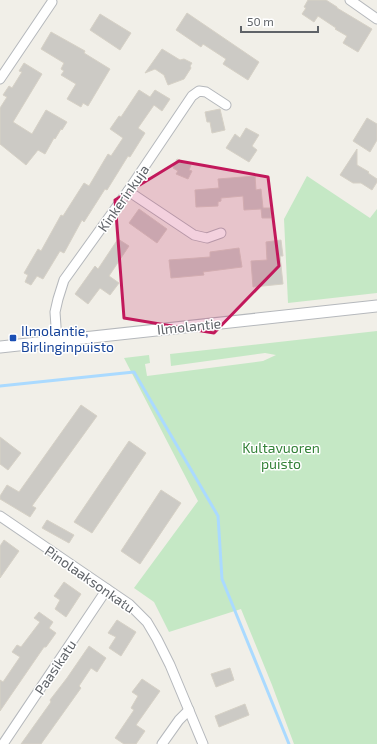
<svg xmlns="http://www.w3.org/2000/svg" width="377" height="744" font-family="'Exo 2',sans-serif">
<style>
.green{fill:#c5e8c5}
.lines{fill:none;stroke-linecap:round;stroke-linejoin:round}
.stream{stroke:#aadaff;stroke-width:3}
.building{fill:#cccac5;stroke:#d6d1c6}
.minor-casing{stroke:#b5b8bc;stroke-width:11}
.tertiary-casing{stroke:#b5b8bc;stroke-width:13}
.minor{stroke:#fff;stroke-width:9}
.tertiary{stroke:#fff;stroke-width:11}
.marked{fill:#c2185b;fill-opacity:0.2;stroke:#c2185b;stroke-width:3;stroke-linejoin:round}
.transit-dot{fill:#1a4fb4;stroke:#fff;stroke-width:1.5}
.labels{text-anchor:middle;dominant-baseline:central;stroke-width:3;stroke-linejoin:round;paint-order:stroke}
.street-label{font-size:14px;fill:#5f6368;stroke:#fff}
.transit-label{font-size:14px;fill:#164399;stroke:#fff;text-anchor:start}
.park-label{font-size:14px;fill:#348238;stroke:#fff}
</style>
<rect width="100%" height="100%" fill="#f1efe8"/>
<g class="green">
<polygon points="307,176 370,218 377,209 377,293 288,303 284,219"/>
<polygon points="377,331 377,744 294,744 272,685 241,609 169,632 154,602 134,588 198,501 124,358 149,355 150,363 145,364 147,376 263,361 276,355 265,353 171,366 170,354"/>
</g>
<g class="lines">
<polyline class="stream" points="0,386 134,372 218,516 222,579 289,744"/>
</g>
<g class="building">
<polygon points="308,0 326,0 337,7 337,8 372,29 358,52 343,43 347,36 335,29 336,28 318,16 314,22 302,14 306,8 304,7"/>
<polygon points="187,13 259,62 248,80 223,64 226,59 203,44 201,47 176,30"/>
<polygon points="100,14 131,33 120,50 90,30"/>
<polygon points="51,32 85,51 84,53 110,69 88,106 83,103 81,107 67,99 76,84 61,75 64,71 61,69 64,63 41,49"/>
<polygon points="162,49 180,60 184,59 192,63 190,66 191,68 184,79 168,85 164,75 155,69 145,73"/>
<polygon points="24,63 42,74 13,122 32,134 46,110 67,122 62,130 61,129 55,139 54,138 45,154 38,150 26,165 0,144 0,108 7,97 3,95 9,86 12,88 22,72 19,71"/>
<polygon points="139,90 150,97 155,90 170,99 162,111 154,105 138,128 145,133 130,157 128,156 107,190 105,189 84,222 82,220 64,253 60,251 43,279 37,276 31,285 25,282 28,275 24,273 38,249 41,251 61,215 63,216 84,183 89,186 108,154 111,156 123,138 110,129 119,116 121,117"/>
<polygon points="220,109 225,130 212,133 210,122 207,122 205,112"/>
<polygon points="367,118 377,124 377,140 370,152 353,141"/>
<polygon points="246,128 259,135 252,146 257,150 249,162 226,148 235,134 240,138"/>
<polygon points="357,149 357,165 369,172 368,173 377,179 377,182 372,190 361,183 353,183 340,175"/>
<polygon points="177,159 191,165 189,170 192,171 188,179 176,174 178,171 173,168"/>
<polygon points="255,176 256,190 261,189 263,208 270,208 271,218 262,218 261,209 244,210 243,196 221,198 221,201 218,202 218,206 196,207 195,190 219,188 218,179"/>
<polygon points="139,209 167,229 157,243 129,223"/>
<polygon points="118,239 129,246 109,276 119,283 110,295 100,288 88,304 75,294 95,266 98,269"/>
<polygon points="281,240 283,256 280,256 283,284 253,287 251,261 267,260 266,242"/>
<polygon points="239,248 242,267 203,272 204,275 171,278 169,260 210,257 210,252"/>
<polygon points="81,405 97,416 32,506 36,508 30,517 0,499 0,496 7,485 19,492"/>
<polygon points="0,437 21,453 8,470 0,464"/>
<polygon points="129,441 146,453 92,533 74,522"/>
<polygon points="161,490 181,503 140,564 121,551"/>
<polygon points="47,520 74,535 69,543 42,528"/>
<polygon points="4,540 19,551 0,578 0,546"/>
<polygon points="64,582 81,594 66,617 55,609 60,600 54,596"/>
<polygon points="39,612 53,622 49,628 56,633 46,647 44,647 0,711 0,680 3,682 20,657 12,652 17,645 21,647 40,622 34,618"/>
<polygon points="117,620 136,632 121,656 109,648 116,637 108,633"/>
<polygon points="89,646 106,658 97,672 91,668 79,686 81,688 41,744 21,744 51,702 50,700 67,678"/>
<polygon points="230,668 234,680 216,687 211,674"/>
<polygon points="142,679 160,691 136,725 145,731 136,744 124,744 115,738 134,710 131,708 138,696 132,692"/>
<polygon points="245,704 249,715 219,727 215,716"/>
</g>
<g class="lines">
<g class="minor-casing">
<g id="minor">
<polyline points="350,0 377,19"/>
<polyline points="0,79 52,2"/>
<polyline points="128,191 194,235 207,238 221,233"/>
<polyline points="57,341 55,312 58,299 64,280 128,191 192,96 199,91 206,92 226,105"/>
<polyline points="0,516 129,604 147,622 157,639 170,665 203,744"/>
<polyline points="3,744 107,589"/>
<polyline points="162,744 179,720 189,710"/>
</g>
</g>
<g class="tertiary-casing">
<polyline id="tertiary" points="0,347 377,306"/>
</g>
<use href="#minor" class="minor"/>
<use href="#tertiary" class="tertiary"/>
</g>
<path class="marked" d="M179,161l89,16 11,89 -65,67 -90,-15 -9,-118z"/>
<rect class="transit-dot" x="9" y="334" width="8" height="8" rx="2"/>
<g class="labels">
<g class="street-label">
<text transform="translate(123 198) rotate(-55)">Kinkerinkuja</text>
<text transform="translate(189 326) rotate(-6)">Ilmolantie</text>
<text transform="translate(90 579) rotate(35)">Pinolaaksonkatu</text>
<text transform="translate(55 667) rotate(-56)">Paasikatu</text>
</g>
<g class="transit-label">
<text x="21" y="330">Ilmolantie,<tspan x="21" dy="16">Birlinginpuisto</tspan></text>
</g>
<g class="park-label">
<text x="281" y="447">Kultavuoren<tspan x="281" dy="16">puisto</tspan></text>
</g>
</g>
<path d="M241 26v6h77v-6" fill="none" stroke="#5f6368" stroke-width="2"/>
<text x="247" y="26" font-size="12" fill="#5f6368" stroke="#ffffff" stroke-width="3" paint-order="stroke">50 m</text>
</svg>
